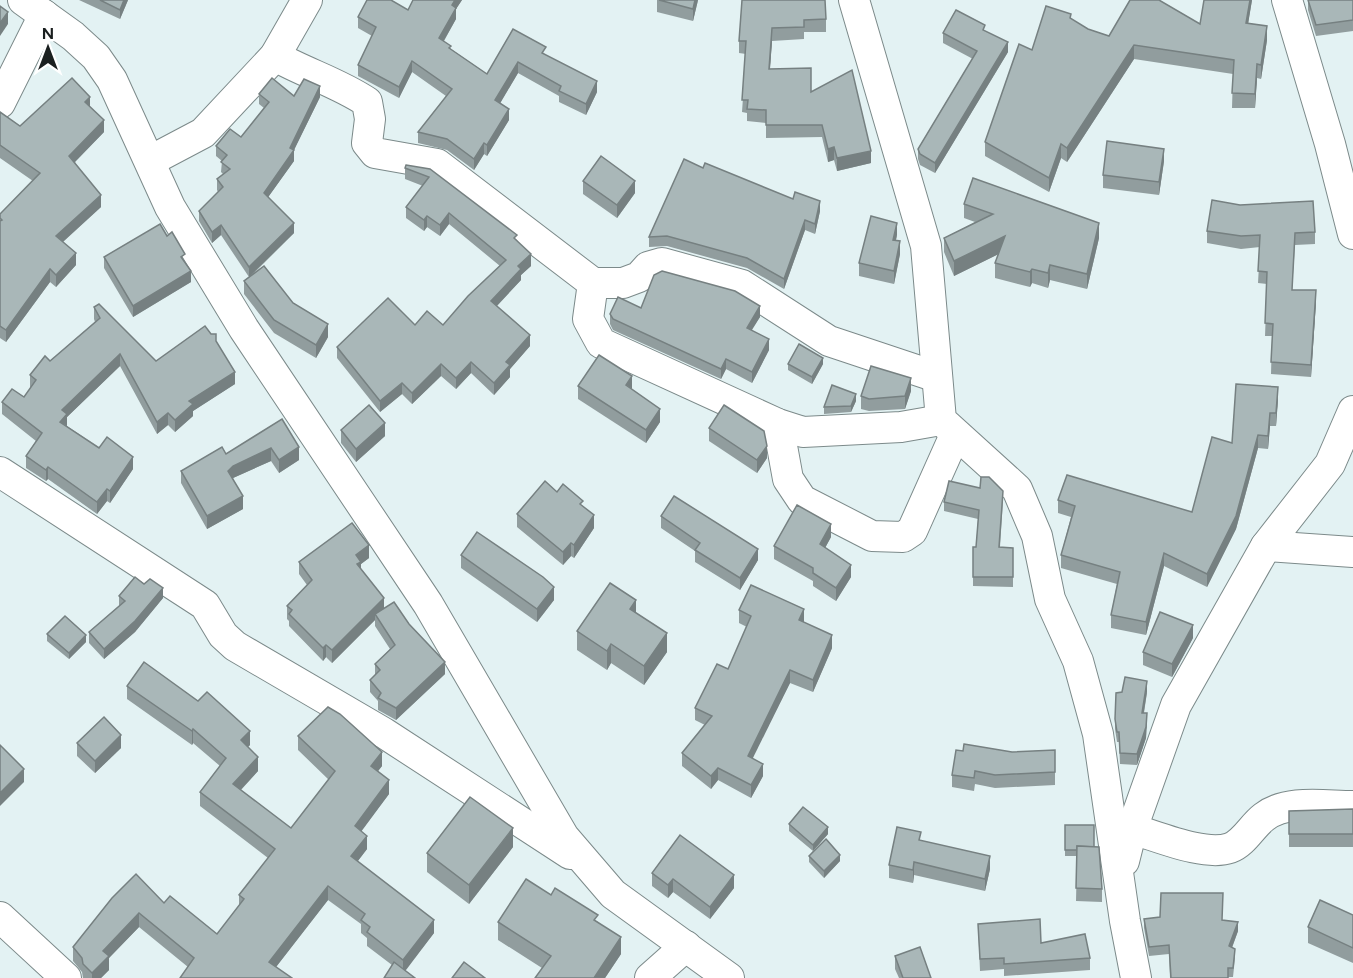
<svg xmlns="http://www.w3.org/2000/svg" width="1353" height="978" font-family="Figtree,sans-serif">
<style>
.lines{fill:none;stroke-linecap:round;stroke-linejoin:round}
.minor-casing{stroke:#7c8a8a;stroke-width:32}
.minor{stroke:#fff;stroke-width:30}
.wall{fill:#919d9e}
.shaded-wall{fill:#768081}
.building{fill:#a9b7b8;stroke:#768081;stroke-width:1.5}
</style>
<rect width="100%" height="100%" fill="#e3f2f3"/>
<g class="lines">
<g class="minor-casing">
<g id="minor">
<polyline points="23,0 73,36 96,57 112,80 170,207 244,329 428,604 564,837 613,894 729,978"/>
<polyline points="854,0 926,246 941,420 1017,489 1037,536 1050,599 1078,661 1098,734 1125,921 1136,978"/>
<polyline points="1287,0 1330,144 1353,234"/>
<path d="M275,56c30,17 64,27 92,46l3,17 -3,24 8,10 62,11 156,119h30l16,-6 9,-10 14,-4 80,22 87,56 108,36"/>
<polyline points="0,103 44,15"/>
<polyline points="150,161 203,133 275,56 307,0"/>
<polyline points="593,283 588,319 601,343 778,424 803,432 901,427 941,420"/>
<polyline points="778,424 788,479 802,500 872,536 903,537 912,531 955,435"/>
<polyline points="0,472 205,605 223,635 235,646 384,733 570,854"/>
<polyline points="1266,546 1353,552"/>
<path d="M1132,829c25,7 73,28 98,19 14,-5 22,-22 34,-31 23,-18 61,-11 89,-11"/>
<polyline points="1124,861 1132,829 1176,705 1266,546 1330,464 1353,411"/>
<polyline points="0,917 66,978"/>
<polyline points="650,978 686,946"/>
</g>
</g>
<use href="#minor" class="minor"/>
</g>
<g class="wall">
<polygon points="79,0 128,0 120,19"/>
<polygon points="413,0 462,0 456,9 456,19 444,41 451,49 487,74 513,29 546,55 597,92 586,115 559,102 559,96 518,73 500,103 509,120 487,156 484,154 474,170 447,150 418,143 418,132 446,96 412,72 399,98 358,76 358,65 372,36 358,28 358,17 408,10"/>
<polygon points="657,0 698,0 693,21 657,12"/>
<polygon points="742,0 826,19 826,32 804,32 804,39 772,41 770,69 811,92 871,163 837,171 834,160 828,162 822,137 766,138 766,123 747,121 747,113 742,112 746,54 739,53 739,41"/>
<polygon points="1252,0 1248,23 1267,40 1261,79 1257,78 1255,108 1232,108 1233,74 1134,59 1067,162 1061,158 1049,192 985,156 985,142 1032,50 1071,19 1088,29 1109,36 1200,24"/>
<polygon points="1308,0 1353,0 1353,31 1316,36 1308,10"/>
<polygon points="985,31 1008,52 935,173 920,165 918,159 918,149 973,59 943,43 943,33"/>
<polygon points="259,94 320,97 294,150 294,161 268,197 294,233 250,277 293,303 328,337 316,358 274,333 244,294 244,281 249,277 221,235 212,243 199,221 199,211 218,192 217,190 217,179 223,174 221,172 222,161 216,156 216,146 241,137 264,108 259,104"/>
<polygon points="90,107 104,132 75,162 101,207 63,242 76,265 56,287 50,282 6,342 0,338 0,214 33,181 0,158 0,112 20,126"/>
<polygon points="1164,161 1159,195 1103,188 1103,175"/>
<polygon points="405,168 430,169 517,240 531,266 521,275 521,280 497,306 530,346 510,369 510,377 494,395 471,373 456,389 441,376 412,404 402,394 380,412 337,358 337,347 415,325 443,325 500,266 449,224 440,236 427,227 424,231 406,218 406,207 423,186 405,179"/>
<polygon points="703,168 820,211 815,234 805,230 784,289 747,268 667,246 649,247 649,237"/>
<polygon points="583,181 635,193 617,218 583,194"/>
<polygon points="964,204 1099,238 1087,289 1050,280 1048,288 1032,283 1030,287 995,278 995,263 998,254 954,276 944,252 944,238 975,222 964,218"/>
<polygon points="1207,231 1315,232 1315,244 1295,245 1292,290 1316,302 1311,377 1271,374 1272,336 1265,336 1267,284 1258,283 1260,247 1241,249 1207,243"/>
<polygon points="897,235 896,240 900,254 894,284 859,276 859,263"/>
<polygon points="104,257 191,282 133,317 104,268"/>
<polygon points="94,307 156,361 216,341 235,384 193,411 193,416 175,432 168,425 157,434 120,366 67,417 67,426 133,469 110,503 107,501 97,514 48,479 46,481 26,468 26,456 36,441 2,414 2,402 24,397 31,388 30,387 30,375 50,361 95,322 94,319"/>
<polygon points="641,308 760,317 751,330 769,350 752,383 726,369 721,379 613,330 610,324 610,314"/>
<polygon points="788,364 823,364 812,384 788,370"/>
<polygon points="578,386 660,422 646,443 578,399"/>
<polygon points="911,391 905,409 869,411 861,409 861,396"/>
<polygon points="1278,399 1276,426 1270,426 1268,449 1258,448 1236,529 1207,587 1164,566 1146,635 1111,628 1111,615 1117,584 1061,568 1061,555 1071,517 1058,513 1058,500 1192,512 1232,443"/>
<polygon points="856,401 851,412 824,414 824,407"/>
<polygon points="282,419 299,460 279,473 271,461 233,478 243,509 207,529 181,483 181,471 226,454"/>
<polygon points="709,428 767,458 757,473 709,441"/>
<polygon points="341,430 385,436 356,462 341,443"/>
<polygon points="557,492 583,507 594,528 574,558 571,556 563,565 517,527 517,514"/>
<polygon points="1003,500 1000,547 1013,548 1013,587 973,586 973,547 976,547 978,519 944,511 944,502"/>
<polygon points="661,516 758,560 740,590 695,562 695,551 661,528"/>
<polygon points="831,537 825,548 851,577 836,601 813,586 813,581 774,559 774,546"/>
<polygon points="461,555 554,600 537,622 461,568"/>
<polygon points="369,558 361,564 361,569 384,608 409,624 445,674 396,720 378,710 378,701 370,692 370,680 375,676 375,664 390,649 375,626 375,620 332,663 326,657 323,661 289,626 289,621 287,619 287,606 307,585 299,574 299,562"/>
<polygon points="144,584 163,598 135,632 104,659 89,643 89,632 119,606 119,596"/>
<polygon points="739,610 804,622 803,623 832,648 813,692 790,683 752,758 763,776 751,798 718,780 711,789 682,766 682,753 705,725 695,720 695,708 728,669 747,627 739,623"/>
<polygon points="636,613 667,652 644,685 611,663 607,670 577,650 577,631"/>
<polygon points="47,634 86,642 69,659 47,641"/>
<polygon points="1193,638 1172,677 1143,665 1143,652"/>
<polygon points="127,686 250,745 248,747 258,771 241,790 291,828 329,780 298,750 298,736 382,766 378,771 389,794 361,831 367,849 357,862 434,933 405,970 392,965 367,946 367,938 361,933 361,924 328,900 276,967 188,967 139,927 109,958 109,970 101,978 83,978 82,972 73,961 73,947 112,898 164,903 217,934 239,906 239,895 268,858 200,806 200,792 220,766 193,743 192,745 127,699"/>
<polygon points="1147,692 1144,713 1147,724 1146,738 1137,765 1120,764 1119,742 1117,742 1115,729 1115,719"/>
<polygon points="77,743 121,748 95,773 77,756"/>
<polygon points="1055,750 1055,785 995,788 975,784 974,791 952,787 952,775 963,751 1012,752"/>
<polygon points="1353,809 1353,847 1289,847 1289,811"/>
<polygon points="789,824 828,834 813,851 840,861 824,878 809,862 809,856 813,851 789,831"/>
<polygon points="1065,825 1094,847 1102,889 1102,902 1076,901 1077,856 1065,856"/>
<polygon points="921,841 990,869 985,891 914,875 913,883 889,878 889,865"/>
<polygon points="513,847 469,904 427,872 427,853"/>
<polygon points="652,873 734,888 710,919 673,892 668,898 652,886"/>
<polygon points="551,895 598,922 621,954 605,978 535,978 542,968 498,940 498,922"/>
<polygon points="1353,915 1353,963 1308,943 1308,927"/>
<polygon points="1144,919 1223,920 1238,931 1232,948 1235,958 1233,977 1170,978 1169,954 1149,956 1144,928"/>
<polygon points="978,924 1090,958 1090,970 1004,976 1004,969 980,971"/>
<polygon points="895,956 931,978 899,978 895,969"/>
</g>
<g class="shaded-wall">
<polygon points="124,0 128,0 120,19 120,10"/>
<polygon points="455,0 462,0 456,9 456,19 439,49 439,38 452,5"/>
<polygon points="695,0 698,0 693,21 693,9"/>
<polygon points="1250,0 1252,0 1246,37 1246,23"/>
<polygon points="8,12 8,24 0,36 0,23"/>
<polygon points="1267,26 1267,40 1261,79 1261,65"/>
<polygon points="772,28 772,41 769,81 769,69"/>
<polygon points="1008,42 1008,52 935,173 935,163"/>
<polygon points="1134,45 1134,59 1067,162 1067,148"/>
<polygon points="412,61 412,72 399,98 399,87"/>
<polygon points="518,62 518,73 495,112 495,100"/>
<polygon points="1257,64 1257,78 1255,108 1255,94"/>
<polygon points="597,81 597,92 586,115 586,104"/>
<polygon points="320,86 320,97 294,150 294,161 264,203 264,193 290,148"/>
<polygon points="90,97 90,109 85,102"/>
<polygon points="509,109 509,120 487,156 487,145"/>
<polygon points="104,120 104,132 69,168 69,156"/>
<polygon points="484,143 484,154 474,170 474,159"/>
<polygon points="1061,144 1061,158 1049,192 1049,178"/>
<polygon points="834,147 834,160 828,162 828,149"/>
<polygon points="1164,149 1164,161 1159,195 1159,182"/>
<polygon points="871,151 871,163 837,171 837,158"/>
<polygon points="635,181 635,193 617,218 617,205"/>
<polygon points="101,195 101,207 56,248 56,236"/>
<polygon points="820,201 820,211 815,234 815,224"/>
<polygon points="449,213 449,224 440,236 440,225"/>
<polygon points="427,216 427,227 424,231 424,220"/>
<polygon points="805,220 805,230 784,289 784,279"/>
<polygon points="294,223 294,233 249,277 249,267"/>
<polygon points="897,223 897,235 893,252 893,240"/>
<polygon points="1099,223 1099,238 1087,289 1087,274"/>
<polygon points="221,225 221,235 212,243 212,232"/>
<polygon points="1005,236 1005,251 954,276 954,261"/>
<polygon points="900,241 900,254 894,284 894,271"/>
<polygon points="76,253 76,265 56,287 56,275"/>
<polygon points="531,254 531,266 521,275 521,280 491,312 491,301 518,266"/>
<polygon points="1050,265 1050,280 1048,288 1048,273"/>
<polygon points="50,269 50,282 6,342 6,330"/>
<polygon points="1032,269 1032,283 1030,287 1030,272"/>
<polygon points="191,271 191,282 133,317 133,306"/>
<polygon points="1316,290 1316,302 1311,377 1311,365"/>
<polygon points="760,306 760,317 747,338 747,328"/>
<polygon points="328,324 328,337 316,358 316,345"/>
<polygon points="530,335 530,346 510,369 510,377 494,395 494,383 506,362"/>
<polygon points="769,339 769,350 752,383 752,372"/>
<polygon points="120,354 120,366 67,417 67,426 60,422 62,410"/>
<polygon points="823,358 823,364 812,384 812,377"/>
<polygon points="726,359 726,369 721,379 721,369"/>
<polygon points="471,362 471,373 456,389 456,378"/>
<polygon points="441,364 441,376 412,404 412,393"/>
<polygon points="235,372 235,384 193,411 193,416 175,432 175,420 189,401"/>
<polygon points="632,376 632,389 626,385"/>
<polygon points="911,378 911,391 905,409 905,396"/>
<polygon points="402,383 402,394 380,412 380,401"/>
<polygon points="1278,387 1278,399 1276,426 1276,413"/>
<polygon points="856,394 856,401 851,412 851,406"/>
<polygon points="660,409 660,422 646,443 646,430"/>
<polygon points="168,413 168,425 157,434 157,422"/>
<polygon points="1270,413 1270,426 1268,449 1268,436"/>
<polygon points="385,423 385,436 356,462 356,449"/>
<polygon points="1258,435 1258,448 1236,529 1207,587 1207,574"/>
<polygon points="767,446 767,458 757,473 757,460"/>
<polygon points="299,447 299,460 279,473 279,460"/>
<polygon points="271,448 271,461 233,478 228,484 228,471 233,466"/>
<polygon points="133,457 133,469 110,503 110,491"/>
<polygon points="48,467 48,479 46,481 46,470"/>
<polygon points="107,489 107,501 97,514 97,502"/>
<polygon points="243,496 243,509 207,529 207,516"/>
<polygon points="594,515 594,528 574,558 574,545"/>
<polygon points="831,524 831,537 820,557 820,544"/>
<polygon points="571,543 571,556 563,565 563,552"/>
<polygon points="369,545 369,558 361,564 361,574 357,577 356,555"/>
<polygon points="758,549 758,560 740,590 740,578"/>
<polygon points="1164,553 1164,566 1146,635 1146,622"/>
<polygon points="851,565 851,577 836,601 836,588"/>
<polygon points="554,587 554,600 537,622 537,609"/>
<polygon points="163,588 163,598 135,632 104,659 104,649"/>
<polygon points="384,598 384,610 375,614 375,620 332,663 332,650"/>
<polygon points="636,600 636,619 630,609"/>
<polygon points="804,609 804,622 799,633 799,620"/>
<polygon points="1193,625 1193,638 1172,677 1172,664"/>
<polygon points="667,633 667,652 644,685 644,666"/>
<polygon points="86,635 86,642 69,659 69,653"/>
<polygon points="832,635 832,648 813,692 813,680"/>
<polygon points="611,644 611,663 607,670 607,651"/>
<polygon points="326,645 326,657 323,661 323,648"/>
<polygon points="445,662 445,674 396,720 396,708"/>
<polygon points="790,670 790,683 748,768 748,756"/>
<polygon points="1147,681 1147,692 1142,723 1142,713"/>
<polygon points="1147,713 1146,738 1137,765 1137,754"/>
<polygon points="193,729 193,743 192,745 192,731"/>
<polygon points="250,731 250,745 241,753 241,740"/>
<polygon points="121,735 121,748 95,773 95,761"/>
<polygon points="382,752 382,766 371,780 371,766"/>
<polygon points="258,757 258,771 233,798 233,784"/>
<polygon points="763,764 763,776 751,798 751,785"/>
<polygon points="718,768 718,780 711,789 711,776"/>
<polygon points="24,769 24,782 0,806 0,793"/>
<polygon points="389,780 389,794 355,840 355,826"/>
<polygon points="828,827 828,834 813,851 813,845"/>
<polygon points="513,828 513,847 469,904 469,885"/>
<polygon points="367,836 367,849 351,870 351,856"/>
<polygon points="840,855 840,861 824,878 824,871"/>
<polygon points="990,856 990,869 985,891 985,879"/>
<polygon points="914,862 914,875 913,883 913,870"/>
<polygon points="734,875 734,888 710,919 710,907"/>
<polygon points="673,879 673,892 668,898 668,885"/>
<polygon points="328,886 328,900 269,976 269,962"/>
<polygon points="139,913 139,927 109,958 109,970 101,978 92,978 92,973 103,951"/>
<polygon points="434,920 434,933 403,974 403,960"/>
<polygon points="1238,922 1238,931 1229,955 1229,946"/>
<polygon points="621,937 621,954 605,978 594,978"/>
</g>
<g class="building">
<polygon points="100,0 124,0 120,10"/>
<polygon points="367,0 391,0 408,10 413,0 455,0 452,5 456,8 439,38 451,46 449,48 487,74 513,29 546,47 542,53 597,81 586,104 559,91 561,86 518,62 495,100 509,109 487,145 484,143 474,159 447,139 418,132 452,89 412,61 399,87 358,65 376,27 358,17"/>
<polygon points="659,0 695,0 693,9"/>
<polygon points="742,0 825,0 826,19 804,20 804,27 772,28 769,69 811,68 811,92 852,70 871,151 837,158 834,147 828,149 822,125 766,125 766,110 747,109 748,100 742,100 746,41 739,41"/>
<polygon points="1130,0 1159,0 1200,24 1204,0 1250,0 1246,23 1267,26 1261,65 1257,64 1255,94 1232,93 1234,60 1134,45 1067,148 1061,144 1049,178 985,142 1019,44 1032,50 1046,6 1071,14 1070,18 1088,29 1109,36"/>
<polygon points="1308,0 1353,0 1353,20 1316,25"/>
<polygon points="0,6 8,12 0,23"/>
<polygon points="956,10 985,25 983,30 1008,42 935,163 920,154 918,149 977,51 943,33"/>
<polygon points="72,78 90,97 85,102 104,120 69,156 101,195 56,236 76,253 56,275 50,269 6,330 0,326 0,221 2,220 0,218 0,214 40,173 0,145 0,112 20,126"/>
<polygon points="272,78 294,96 304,79 320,86 290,148 294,150 264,193 294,223 249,267 221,225 212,232 199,211 223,187 217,179 230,169 221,162 227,155 216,146 230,129 241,137 269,102 259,94"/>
<polygon points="1107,141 1164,149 1159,182 1103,175"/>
<polygon points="601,156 635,181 617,205 583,181"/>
<polygon points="684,159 703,168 705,163 793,199 795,192 820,201 815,224 805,220 784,279 747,258 667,236 649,237"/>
<polygon points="406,165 430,169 517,235 514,238 531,254 518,266 521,269 491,301 530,335 506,362 510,365 494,383 471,362 456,378 441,364 412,393 402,383 380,401 337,347 388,298 415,325 427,311 443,325 468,296 506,260 449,213 440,225 427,216 424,220 406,207 429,177 405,168"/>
<polygon points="973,178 1099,223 1087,274 1050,265 1048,273 1032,269 1030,272 995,263 1005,236 954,261 944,238 993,214 964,204"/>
<polygon points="1212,200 1240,205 1313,201 1315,232 1295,233 1292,290 1316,290 1311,365 1271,362 1273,324 1265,323 1267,272 1258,271 1260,235 1241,236 1207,231"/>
<polygon points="871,216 897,223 893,240 900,241 894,271 859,263"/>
<polygon points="160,224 167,236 172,232 185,254 181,257 191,271 133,306 104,257"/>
<polygon points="264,266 293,303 328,324 316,345 274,320 244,281"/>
<polygon points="662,271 735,291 760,306 747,328 769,339 752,372 726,359 721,369 613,319 610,314 618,297 641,308 654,275"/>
<polygon points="99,304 156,361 205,326 211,334 216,334 216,341 235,372 189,401 193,404 175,420 168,413 157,422 120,354 62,410 67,414 60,422 99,448 107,437 133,457 110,491 107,489 97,502 48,467 46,470 26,456 42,433 2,402 12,389 24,397 36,380 30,375 45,356 50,361 100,318 94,307"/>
<polygon points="799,344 823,358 812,377 788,364"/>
<polygon points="599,355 632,376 626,385 660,409 646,430 578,386"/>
<polygon points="871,366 911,378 905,396 869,399 861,396"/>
<polygon points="1236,384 1278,387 1276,413 1270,413 1268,436 1258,435 1236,516 1207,574 1164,553 1146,622 1111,615 1120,572 1061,555 1075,506 1058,500 1067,475 1192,512 1212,437 1232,443"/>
<polygon points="832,385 856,394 851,406 824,407"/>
<polygon points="369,405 385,423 356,449 341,430"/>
<polygon points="724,405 764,431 767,446 757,460 709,428"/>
<polygon points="282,419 299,447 279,460 271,448 233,466 228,471 243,496 207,516 181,471 222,447 226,454"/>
<polygon points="981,477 989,477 1003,491 999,547 1013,548 1013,577 973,577 973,547 976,547 979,510 944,502 949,481 980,488"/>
<polygon points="545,481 557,492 563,484 583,501 580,504 594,515 574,545 571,543 563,552 517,514"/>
<polygon points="674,496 758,549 740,578 695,550 700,543 661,516"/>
<polygon points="797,505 831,524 820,544 851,565 836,588 813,573 813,568 774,546"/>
<polygon points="352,523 369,545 356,555 361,562 357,564 384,598 332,650 326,645 323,648 289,614 292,610 287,606 312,580 299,562"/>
<polygon points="477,532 543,577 554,587 537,609 461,555"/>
<polygon points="135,577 144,584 150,579 163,588 135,621 104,649 89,632 125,601 119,596"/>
<polygon points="610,583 636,600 630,609 667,633 644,666 611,644 607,651 577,631"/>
<polygon points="751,585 804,609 799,620 832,635 813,680 790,670 748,756 763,764 751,785 718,768 711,776 682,753 712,716 695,708 717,664 728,669 751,616 739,610"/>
<polygon points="394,602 409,624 445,662 396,708 378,698 381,693 370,680 380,670 375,664 395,645 375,614"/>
<polygon points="1160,612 1193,625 1172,664 1143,652"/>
<polygon points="65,616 86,635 69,653 47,634"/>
<polygon points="144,662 198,701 207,692 250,731 241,740 258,757 233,784 291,828 335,771 298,736 328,707 340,714 382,752 371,766 389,780 355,826 367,836 351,856 434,920 403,960 367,932 370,927 361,920 365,914 328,886 269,962 292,978 180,978 194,958 139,913 103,951 109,956 92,973 83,964 82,958 73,947 112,898 136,874 164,903 170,896 217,934 244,899 239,895 275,849 200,792 226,758 193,729 192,731 127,686"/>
<polygon points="1125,677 1147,681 1142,713 1147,713 1146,727 1137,754 1120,753 1119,732 1117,732 1115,719 1116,693 1122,692"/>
<polygon points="104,717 121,735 95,761 77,743"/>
<polygon points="964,744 1012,752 1055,750 1055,772 995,775 975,771 974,778 952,775 956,750 963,751"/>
<polygon points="0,745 24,769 0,793"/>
<polygon points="470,797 513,828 469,885 427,853"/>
<polygon points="803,807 828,827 813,845 789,824"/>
<polygon points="1353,809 1353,834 1289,834 1289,811"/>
<polygon points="1065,825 1094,825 1094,847 1077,846 1077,850 1065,850"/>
<polygon points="897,827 921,832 919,840 990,856 985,879 914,862 913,870 889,865"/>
<polygon points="680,835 734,875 710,907 673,879 668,885 652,873"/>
<polygon points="826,839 840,855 824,871 809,856"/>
<polygon points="1077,846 1099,847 1102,889 1076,888"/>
<polygon points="526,879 551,895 555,888 598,915 594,920 621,937 594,978 535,978 551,956 498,922"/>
<polygon points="1161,893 1223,893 1222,920 1238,922 1229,946 1235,949 1233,968 1228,968 1228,978 1171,978 1169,945 1149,947 1144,919 1160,917"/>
<polygon points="1320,900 1353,915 1353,948 1308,927"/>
<polygon points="1040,919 1041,943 1085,934 1090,958 1004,964 1004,958 980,959 978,924"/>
<polygon points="920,947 931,978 903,978 895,956"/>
<polygon points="394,962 415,978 384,978"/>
<polygon points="464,962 485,978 452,978"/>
</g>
<g transform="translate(48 48)" stroke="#ffffff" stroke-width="4.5" paint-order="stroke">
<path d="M0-4.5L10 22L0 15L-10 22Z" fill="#1a1f1f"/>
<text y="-9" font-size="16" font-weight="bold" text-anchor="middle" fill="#1a1f1f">N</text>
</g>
</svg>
